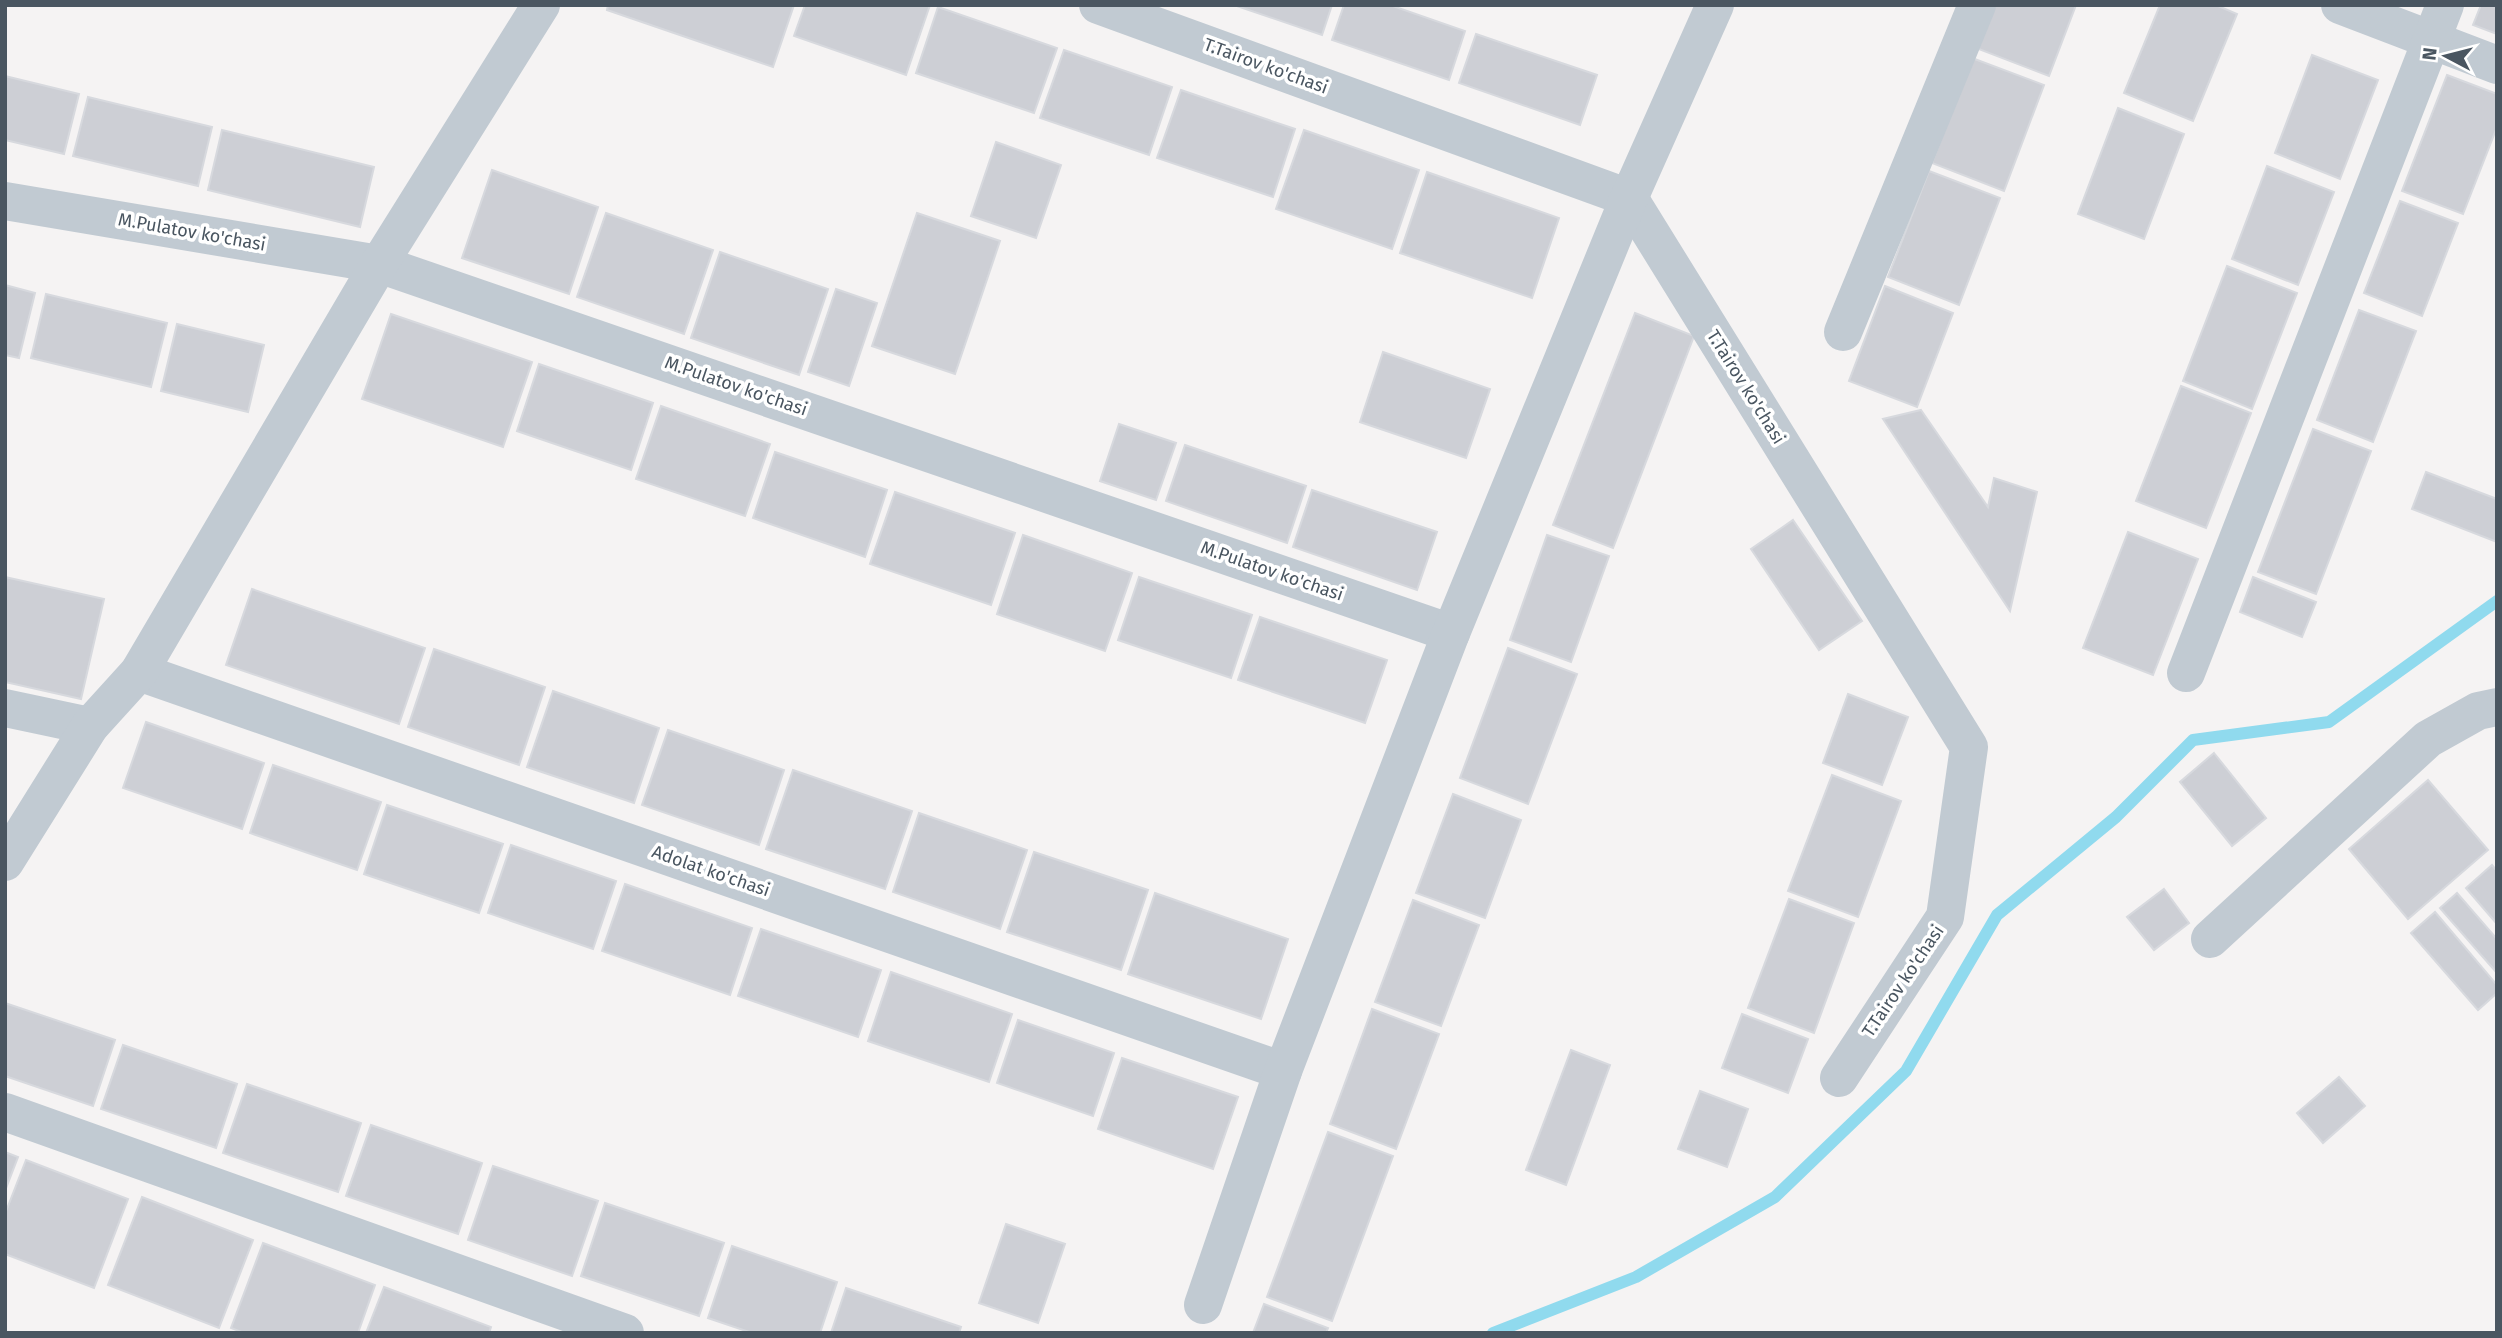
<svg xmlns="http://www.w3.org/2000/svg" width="2502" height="1338" font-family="'Fira Sans',sans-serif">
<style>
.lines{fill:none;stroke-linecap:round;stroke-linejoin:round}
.stream{stroke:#90daee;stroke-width:12}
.building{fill:#cdcfd5;stroke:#d7d9de;stroke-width:2}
.minor{stroke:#c1cad2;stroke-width:38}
.labels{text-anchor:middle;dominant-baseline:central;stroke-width:7;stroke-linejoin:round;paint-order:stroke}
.street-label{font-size:18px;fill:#4a5661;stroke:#fff}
</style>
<rect width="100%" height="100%" fill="#f5f3f3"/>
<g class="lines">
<polyline class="stream" points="1493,1333 1636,1277 1775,1197 1906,1071 1997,915 2116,817 2193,740 2329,722 2497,601"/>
</g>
<g class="building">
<polygon points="608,5 794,5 773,67 607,10"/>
<polygon points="805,5 930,5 906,75 794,36"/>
<polygon points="1234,5 1332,5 1322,35"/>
<polygon points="1344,5 1390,5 1465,31 1449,80 1332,40"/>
<polygon points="1992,5 2076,5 2049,76 1976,48"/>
<polygon points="2160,5 2216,5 2237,14 2193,121 2124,93"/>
<polygon points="2481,5 2497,5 2497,34 2473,25"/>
<polygon points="938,7 1057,48 1034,113 916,73"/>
<polygon points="1476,34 1597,75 1580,125 1459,83"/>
<polygon points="1064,50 1172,87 1149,155 1040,118"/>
<polygon points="2312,55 2378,80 2340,179 2275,153"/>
<polygon points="1972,58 2044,85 2004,191 1932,163"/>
<polygon points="2447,75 2497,94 2497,127 2463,214 2402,191"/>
<polygon points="5,76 79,94 64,154 5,140"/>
<polygon points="1181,90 1295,129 1273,197 1157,158"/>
<polygon points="88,97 212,127 198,186 73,156"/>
<polygon points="2118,108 2184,134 2144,239 2078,214"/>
<polygon points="222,130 374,167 360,227 208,190"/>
<polygon points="1304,130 1419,170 1392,249 1276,209"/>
<polygon points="996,142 1061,165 1036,238 971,216"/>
<polygon points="2267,166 2334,192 2298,285 2232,259"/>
<polygon points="492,170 598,207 569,294 462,258"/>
<polygon points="1929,171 2000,198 1959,305 1888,277"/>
<polygon points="1427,172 1559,218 1532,298 1400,253"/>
<polygon points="2400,201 2458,223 2422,316 2364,293"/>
<polygon points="606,213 713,250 684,334 577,297"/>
<polygon points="917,213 1000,241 955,374 872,346"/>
<polygon points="720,252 828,289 799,375 691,338"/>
<polygon points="2227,266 2297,293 2252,409 2183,381"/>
<polygon points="5,285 35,293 19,358 5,355"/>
<polygon points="1885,286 1953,313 1917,407 1849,381"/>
<polygon points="836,289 877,303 849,386 808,372"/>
<polygon points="46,294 167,323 151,387 31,358"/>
<polygon points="2359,310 2416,331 2373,442 2317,420"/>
<polygon points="1635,313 1694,336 1613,548 1553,525"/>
<polygon points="391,314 532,362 503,447 362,399"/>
<polygon points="177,324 264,345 248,412 161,391"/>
<polygon points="1383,352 1490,389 1466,458 1360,422"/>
<polygon points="539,364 653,403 631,470 517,431"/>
<polygon points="2181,386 2251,413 2206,528 2136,501"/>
<polygon points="661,406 770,444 745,516 636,479"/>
<polygon points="1921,410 1988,507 1994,478 2037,492 2010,611 1883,419"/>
<polygon points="1119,424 1176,443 1156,500 1100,481"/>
<polygon points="2313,429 2371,451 2316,594 2258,572"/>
<polygon points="1185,445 1306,486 1287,543 1166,501"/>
<polygon points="775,452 887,490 865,557 753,518"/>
<polygon points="2426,472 2497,499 2497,542 2412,509"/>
<polygon points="1312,490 1437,532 1417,590 1293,547"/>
<polygon points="895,492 1015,533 991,605 870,564"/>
<polygon points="1793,520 1862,621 1819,650 1751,549"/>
<polygon points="2128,532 2198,559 2153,675 2083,648"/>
<polygon points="1023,535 1132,573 1105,651 997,614"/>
<polygon points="1547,535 1609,556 1571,662 1510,640"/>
<polygon points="5,577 104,599 81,699 5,682"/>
<polygon points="1139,577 1252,615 1231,678 1118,640"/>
<polygon points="2253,577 2316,602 2302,637 2240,612"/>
<polygon points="252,589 425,648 399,724 226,665"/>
<polygon points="1260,617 1387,660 1365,723 1238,680"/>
<polygon points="1508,648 1577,674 1528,804 1460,778"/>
<polygon points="434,649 545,687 519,765 408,727"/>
<polygon points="553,691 659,728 634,803 527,767"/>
<polygon points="1848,694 1908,717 1882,785 1823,763"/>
<polygon points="146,722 264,763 242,829 123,788"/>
<polygon points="668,730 784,770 759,845 642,805"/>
<polygon points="2214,753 2266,818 2232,846 2180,782"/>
<polygon points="273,765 381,802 357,870 250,833"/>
<polygon points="793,770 912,811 885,889 766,849"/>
<polygon points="1832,775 1901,801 1858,917 1788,891"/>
<polygon points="2428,780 2488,850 2408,919 2349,849"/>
<polygon points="1453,794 1521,820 1485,918 1416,893"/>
<polygon points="387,805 503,844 479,913 364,874"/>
<polygon points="919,813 1027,850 1000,929 893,892"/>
<polygon points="511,845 616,881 593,949 488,913"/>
<polygon points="1034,852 1148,890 1121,970 1007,932"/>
<polygon points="2492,865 2497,871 2497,924 2466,888"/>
<polygon points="625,884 752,928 730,995 602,951"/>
<polygon points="2164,889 2189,923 2154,950 2127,917"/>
<polygon points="1155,893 1288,939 1261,1019 1128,974"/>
<polygon points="2457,893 2497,939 2497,973 2440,908"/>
<polygon points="1789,899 1854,923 1814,1033 1748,1008"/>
<polygon points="1413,900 1479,925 1441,1026 1375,1002"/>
<polygon points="2435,912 2497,985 2497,993 2478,1010 2411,933"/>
<polygon points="761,929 881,970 858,1037 738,996"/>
<polygon points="891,972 1012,1014 989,1082 868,1041"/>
<polygon points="5,1003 115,1040 93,1106 5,1076"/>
<polygon points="1372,1009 1439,1034 1396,1149 1330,1124"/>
<polygon points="1742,1014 1808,1039 1788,1093 1722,1068"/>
<polygon points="1018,1020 1114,1053 1093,1116 997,1083"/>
<polygon points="123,1045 237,1084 216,1148 101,1109"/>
<polygon points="1571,1050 1610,1065 1566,1185 1526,1170"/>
<polygon points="1122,1058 1238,1097 1213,1169 1098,1129"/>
<polygon points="2339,1077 2365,1106 2323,1143 2297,1113"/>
<polygon points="247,1084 361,1123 338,1192 223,1153"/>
<polygon points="1700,1091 1748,1109 1727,1167 1678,1149"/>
<polygon points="371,1125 482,1163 458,1234 346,1196"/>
<polygon points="1328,1132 1393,1156 1332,1321 1267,1297"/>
<polygon points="5,1152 18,1157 5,1191"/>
<polygon points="26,1160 128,1199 94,1288 5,1254 5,1214"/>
<polygon points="493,1166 598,1201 572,1276 468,1240"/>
<polygon points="142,1197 253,1240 219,1328 108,1285"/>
<polygon points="605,1203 724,1243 699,1316 581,1276"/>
<polygon points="1006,1224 1065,1244 1038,1323 979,1303"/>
<polygon points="263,1243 375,1285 358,1333 244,1333 231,1328"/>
<polygon points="732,1246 837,1282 820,1333 752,1333 708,1318"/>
<polygon points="384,1287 491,1327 489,1333 366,1333"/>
<polygon points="846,1288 961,1327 959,1333 831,1333"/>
<polygon points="1264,1304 1328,1328 1326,1333 1253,1333"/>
</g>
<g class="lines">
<g class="minor">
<polyline points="1098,5 1629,198 1969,747 1945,917 1839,1078"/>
<polyline points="2340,5 2497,65"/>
<polyline points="5,201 379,264 1451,633"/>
<polyline points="1843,332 1977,5"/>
<polyline points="139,672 1283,1071"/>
<polyline points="2186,673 2445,5"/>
<polyline points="5,708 90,726"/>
<polyline points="5,862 90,726 139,672 379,264 541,5"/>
<polyline points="2210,939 2428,739 2478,711 2497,707"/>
<polyline points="5,1112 625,1333"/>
<polyline points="1203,1305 1283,1071 1451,633 1629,198 1715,5"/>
</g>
</g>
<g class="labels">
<g class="street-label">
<text transform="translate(1266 66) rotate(20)">T.Tairov ko'chasi</text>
<text transform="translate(192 232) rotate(10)">M.Pulatov ko'chasi</text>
<text transform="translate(736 386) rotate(19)">M.Pulatov ko'chasi</text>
<text transform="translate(1746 387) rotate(58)">T.Tairov ko'chasi</text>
<text transform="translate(1272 571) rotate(19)">M.Pulatov ko'chasi</text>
<text transform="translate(711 871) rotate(19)">Adolat ko'chasi</text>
<text transform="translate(1903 981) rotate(-56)">T.Tairov ko'chasi</text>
</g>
</g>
<rect width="2502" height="1338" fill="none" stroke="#4a5661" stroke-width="14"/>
<g transform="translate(2446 56) rotate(277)" stroke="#ffffff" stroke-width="5" paint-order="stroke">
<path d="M0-5L12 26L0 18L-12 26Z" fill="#4a5661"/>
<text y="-10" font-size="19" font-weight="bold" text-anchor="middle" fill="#4a5661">N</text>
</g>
</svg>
